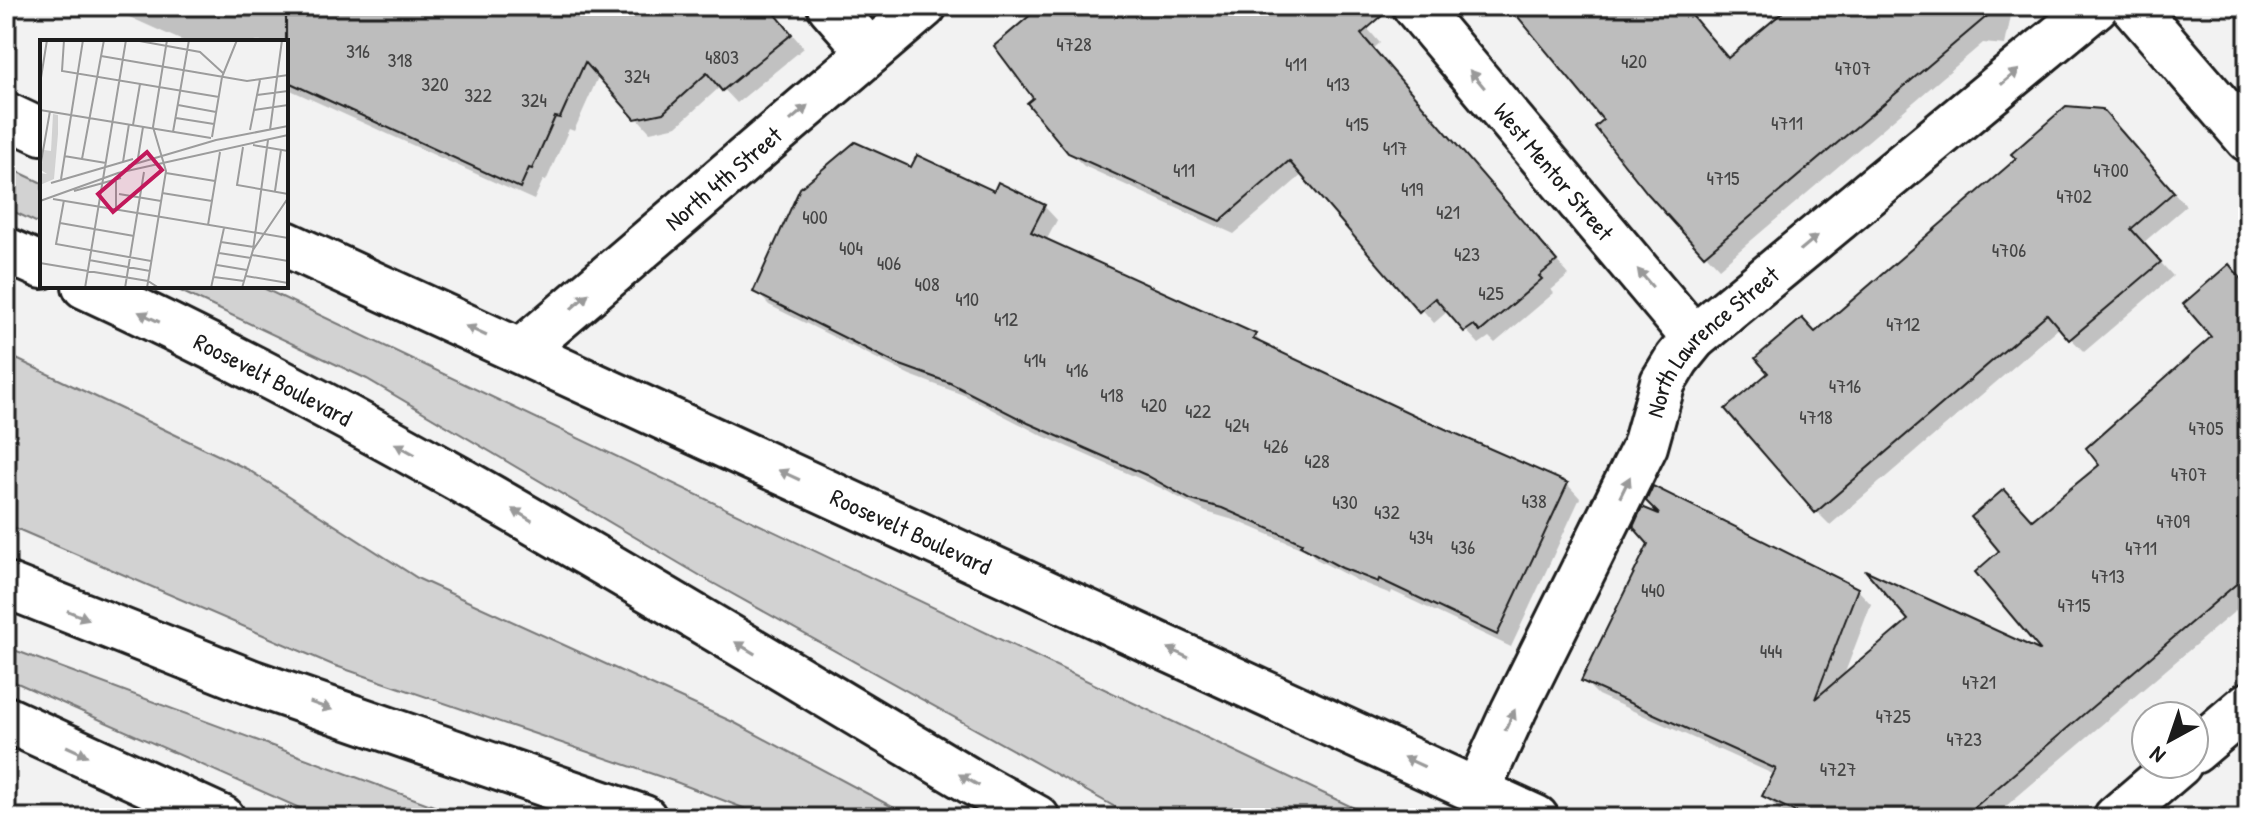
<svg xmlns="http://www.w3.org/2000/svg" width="2254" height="824" font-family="'Patrick Hand',sans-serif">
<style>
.green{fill:#d2d2d2;stroke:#777;stroke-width:2}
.shadow{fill:#0003}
.building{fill:#bdbdbd;stroke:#1c1c1c;stroke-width:2}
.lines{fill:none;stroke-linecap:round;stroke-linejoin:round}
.street-casing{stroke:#1c1c1c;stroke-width:50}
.secondary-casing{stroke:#1c1c1c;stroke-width:50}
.highway-casing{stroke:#1c1c1c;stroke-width:50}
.street{stroke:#fff;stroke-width:44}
.secondary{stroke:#fff;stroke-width:44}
.highway{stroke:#fff;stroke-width:44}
.oneway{fill:#999}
.labels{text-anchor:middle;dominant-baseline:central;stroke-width:7;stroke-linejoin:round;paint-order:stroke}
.number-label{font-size:20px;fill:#444}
.street-label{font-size:24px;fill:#1c1c1c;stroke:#fff}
.inset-road{fill:none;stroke:#9c9c9c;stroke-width:2}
.view{fill:#c2185b;fill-opacity:0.15;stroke:#c2185b;stroke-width:4}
.inset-edge{fill:none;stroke:#1c1c1c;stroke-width:4}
</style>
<rect width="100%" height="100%" fill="#f2f2f2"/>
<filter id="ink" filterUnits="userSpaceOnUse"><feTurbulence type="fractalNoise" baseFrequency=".0125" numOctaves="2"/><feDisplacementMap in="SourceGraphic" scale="16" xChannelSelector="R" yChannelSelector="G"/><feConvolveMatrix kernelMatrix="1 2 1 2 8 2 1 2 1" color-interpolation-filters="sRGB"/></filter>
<g filter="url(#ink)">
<g class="green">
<polygon points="6,166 42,183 42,225 6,208"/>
<polygon points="170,286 259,286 1375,818 1135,818 711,582 367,379"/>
<polygon points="6,354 247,469 419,579 735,723 913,818 769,818 676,782 333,665 6,524"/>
<polygon points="6,647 466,818 322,818 6,678"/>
</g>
<g class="shadow">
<polygon points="105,6 768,6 804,48 737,103 721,86 677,126 650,132 599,75 574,131 569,129 546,181 543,180 534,200 286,88 286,42 185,42"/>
<polygon points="1044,6 1348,6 1380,43 1373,49 1569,275 1551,290 1554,293 1495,343 1489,337 1479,344 1448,311 1434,323 1303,174 1234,234 1084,166 1069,152 1036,98"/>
<polygon points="1511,6 1684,6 1729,60 1794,6 2003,6 2011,16 2005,45 1983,43 1719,268 1706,254 1606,120"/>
<polygon points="2115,125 2186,206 2143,243 2173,276 2084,352 2060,327 1830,525 1816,511 1815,334"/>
<polygon points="912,169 1044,206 1057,220 1046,241 1254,335 1268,349 1567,484 1580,498 1511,647 1392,591 1391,594 1358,581 1316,559 1310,552 1237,521 1206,512 1161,488 1043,436 966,396 910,375 769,305 756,291"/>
<polygon points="2248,287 2248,600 1992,818 1795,818 1779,810 1765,796 1775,775 1598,695 1583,680 1857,589 1871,604 1843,678 2048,656 2033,522 2102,465 2214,337"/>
</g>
<g class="building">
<polygon points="286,6 769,6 792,34 722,91 707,73 663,113 635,119 585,62 560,118 555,117 532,169 529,168 520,188 286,81"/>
<polygon points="1041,6 1391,6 1390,9 1361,34 1557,261 1539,276 1542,279 1480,332 1474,325 1464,332 1435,298 1419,312 1289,161 1220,221 1068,153 1027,103 1033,98 994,46"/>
<polygon points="1509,6 1684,6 1728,58 1790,6 1999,6 1704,256 1648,194 1595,127 1603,120"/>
<polygon points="2066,106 2102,109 2174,192 2131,229 2161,262 2069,340 2047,314 1815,513 1725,409 1768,373 1755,358 1802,318 1815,332 2016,159 2011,154"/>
<polygon points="855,142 911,167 917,155 994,191 998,182 1045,205 1031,232 1256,334 1253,339 1416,416 1568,483 1497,635 1379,579 1378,582 1342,568 1300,546 1302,543 1222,508 1191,500 1146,475 1028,423 950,383 895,363 753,292 800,188"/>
<polygon points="2229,264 2248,287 2248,574 1962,818 1808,818 1762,796 1776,769 1581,681 1648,544 1633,527 1642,507 1659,514 1646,501 1653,486 1858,588 1815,699 1908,620 1865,570 2041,651 1975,572 1999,551 1971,517 2004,489 2032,520 2099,465 2086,448 2211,337 2183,304"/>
</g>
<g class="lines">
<g class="street-casing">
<g id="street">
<polyline points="830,6 870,52"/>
<path id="s1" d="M1415,6l279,332"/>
<path id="s2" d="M521,351l403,-345"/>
<path id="s3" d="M1477,791l37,-81 131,-264 18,-64 14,-23 17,-21 402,-332"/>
</g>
</g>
<g class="secondary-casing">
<g id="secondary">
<polyline points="2133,6 2248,139"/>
<polyline points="2194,751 2248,705"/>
<polyline points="2116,818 2179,764"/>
</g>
</g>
<g class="highway-casing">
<g id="highway">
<polyline points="6,115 42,132"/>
<path id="s4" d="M286,244l1250,574"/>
<polyline points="6,250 42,266"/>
<path id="s5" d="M85,286c308,142 595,323 887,496l65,36"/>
<polyline points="6,585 253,683 644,818"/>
<polyline points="6,719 222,818"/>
</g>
</g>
<use href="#street" class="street"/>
<use href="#secondary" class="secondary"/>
<use href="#highway" class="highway"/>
</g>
<defs><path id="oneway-solid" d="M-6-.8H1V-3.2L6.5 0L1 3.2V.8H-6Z" transform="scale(2)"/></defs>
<g class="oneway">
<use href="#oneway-solid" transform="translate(2010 77) rotate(-40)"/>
<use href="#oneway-solid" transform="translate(1477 79) rotate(-130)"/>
<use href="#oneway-solid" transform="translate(799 113) rotate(-41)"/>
<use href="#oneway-solid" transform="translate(1809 243) rotate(-40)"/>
<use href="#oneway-solid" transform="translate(1645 278) rotate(-130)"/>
<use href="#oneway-solid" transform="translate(580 301) rotate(-41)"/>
<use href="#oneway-solid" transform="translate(149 317) rotate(-154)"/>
<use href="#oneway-solid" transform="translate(476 331) rotate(-155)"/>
<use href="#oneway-solid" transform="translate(405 449) rotate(-151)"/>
<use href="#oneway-solid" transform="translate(789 475) rotate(-155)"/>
<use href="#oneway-solid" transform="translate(1625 487) rotate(-64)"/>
<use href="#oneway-solid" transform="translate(522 515) rotate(-149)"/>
<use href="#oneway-solid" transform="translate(78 615) rotate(22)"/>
<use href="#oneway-solid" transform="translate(745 648) rotate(-149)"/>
<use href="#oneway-solid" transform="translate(1178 653) rotate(-155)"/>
<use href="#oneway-solid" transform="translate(321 706) rotate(19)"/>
<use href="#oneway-solid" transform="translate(1510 720) rotate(-65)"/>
<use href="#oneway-solid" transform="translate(77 751) rotate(25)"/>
<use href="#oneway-solid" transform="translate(1414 762) rotate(-155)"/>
<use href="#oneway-solid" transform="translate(969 780) rotate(-150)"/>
</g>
</g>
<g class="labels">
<g class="number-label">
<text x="1074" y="43">4728</text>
<text x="358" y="50">316</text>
<text x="722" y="56">4803</text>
<text x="400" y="59">318</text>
<text x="1634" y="60">420</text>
<text x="1296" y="63">411</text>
<text x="1853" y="67">4707</text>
<text x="637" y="75">324</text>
<text x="435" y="83">320</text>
<text x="1338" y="83">413</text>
<text x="478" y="94">322</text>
<text x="534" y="99">324</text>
<text x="1787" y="122">4711</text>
<text x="1357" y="123">415</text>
<text x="1395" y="147">417</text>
<text x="1184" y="169">411</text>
<text x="2111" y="169">4700</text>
<text x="1723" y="177">4715</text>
<text x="1412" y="188">419</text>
<text x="2074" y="195">4702</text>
<text x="1448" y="211">421</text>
<text x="815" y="216">400</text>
<text x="851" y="247">404</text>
<text x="2009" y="249">4706</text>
<text x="1467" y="253">423</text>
<text x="889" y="262">406</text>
<text x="927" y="283">408</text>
<text x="1491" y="292">425</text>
<text x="967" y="298">410</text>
<text x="1006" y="318">412</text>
<text x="1903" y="323">4712</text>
<text x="1035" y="359">414</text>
<text x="1077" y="369">416</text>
<text x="1845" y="385">4716</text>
<text x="1112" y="394">418</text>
<text x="1154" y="404">420</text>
<text x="1198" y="410">422</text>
<text x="1816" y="416">4718</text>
<text x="1237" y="424">424</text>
<text x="2206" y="427">4705</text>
<text x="1276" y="445">426</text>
<text x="1317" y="460">428</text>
<text x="2189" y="473">4707</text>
<text x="1534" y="500">438</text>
<text x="1345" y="501">430</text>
<text x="1387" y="511">432</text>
<text x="2173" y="520">4709</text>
<text x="1421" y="536">434</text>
<text x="1463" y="546">436</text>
<text x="2141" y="547">4711</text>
<text x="2108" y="575">4713</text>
<text x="1653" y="589">440</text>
<text x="2074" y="604">4715</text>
<text x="1771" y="650">444</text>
<text x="1979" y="681">4721</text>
<text x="1893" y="715">4725</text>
<text x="1964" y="738">4723</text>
<text x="1838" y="768">4727</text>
</g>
<g class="street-label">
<text stroke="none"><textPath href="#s1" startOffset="216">West Mentor Street</textPath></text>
<text stroke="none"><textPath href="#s2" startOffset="266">North 4th Street</textPath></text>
<text stroke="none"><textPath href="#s3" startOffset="512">North Lawrence Street</textPath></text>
<text stroke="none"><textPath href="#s5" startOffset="210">Roosevelt Boulevard</textPath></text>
<text stroke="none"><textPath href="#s4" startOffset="688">Roosevelt Boulevard</textPath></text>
</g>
</g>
<g transform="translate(40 40)">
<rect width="248" height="248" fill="#f2f2f2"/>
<path d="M13,74l5,1v19l-4,45 -14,6v-12l7,1 -6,-4 3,-20 7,1z" fill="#d2d2d2"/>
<path class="inset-road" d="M24,0l-2,31 157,26M94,0l66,12 23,21M61,16l146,25 41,-6M0,44l7,-44M217,55l31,-4M138,65l38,7M0,70l171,28M214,70l34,-5M136,78l38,6M93,85l7,-41M210,90l10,-50M230,90l12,-90M133,92l16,-92M172,97l10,-60 15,-37M213,105l35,6M203,107l-6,38 51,9M24,116l42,7M98,118l5,-31M42,119l22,-119M83,122l6,-38M88,126l88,-26 72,-14M0,128l10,-57M126,133l49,8M21,139l22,-139M76,141v28M11,143l82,-24M34,151l47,-13M235,151l6,-41M122,153l50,8M79,154l42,7M13,159l235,39M24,160l-8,44 95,17M0,161l78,-28 170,-38M20,183l74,13M168,185l12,-73M181,202l33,5M213,210l15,-110M179,213l32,5M212,215l36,6M49,220l61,11M0,223l108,18 11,7M177,225l30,5M206,236l42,7M174,237l30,4M45,248l41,-248M85,248l19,-116M107,248l19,-117 -13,-44 14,-87M171,248l13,-60M202,248l11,-38 35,-52"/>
<path class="view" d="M107,112l15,18 -49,42 -15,-18z"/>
<rect width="248" height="248" class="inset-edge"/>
</g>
<rect width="2254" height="824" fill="none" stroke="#fff" stroke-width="32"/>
<rect x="16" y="16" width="2222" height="792" fill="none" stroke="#1c1c1c" stroke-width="3" filter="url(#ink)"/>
<g transform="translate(2170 740) rotate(220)"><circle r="38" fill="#ffffff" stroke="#a4a4a4" stroke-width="2"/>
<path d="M0-6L14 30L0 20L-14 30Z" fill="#1c1c1c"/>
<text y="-12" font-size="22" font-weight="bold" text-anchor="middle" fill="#1c1c1c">N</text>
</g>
</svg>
